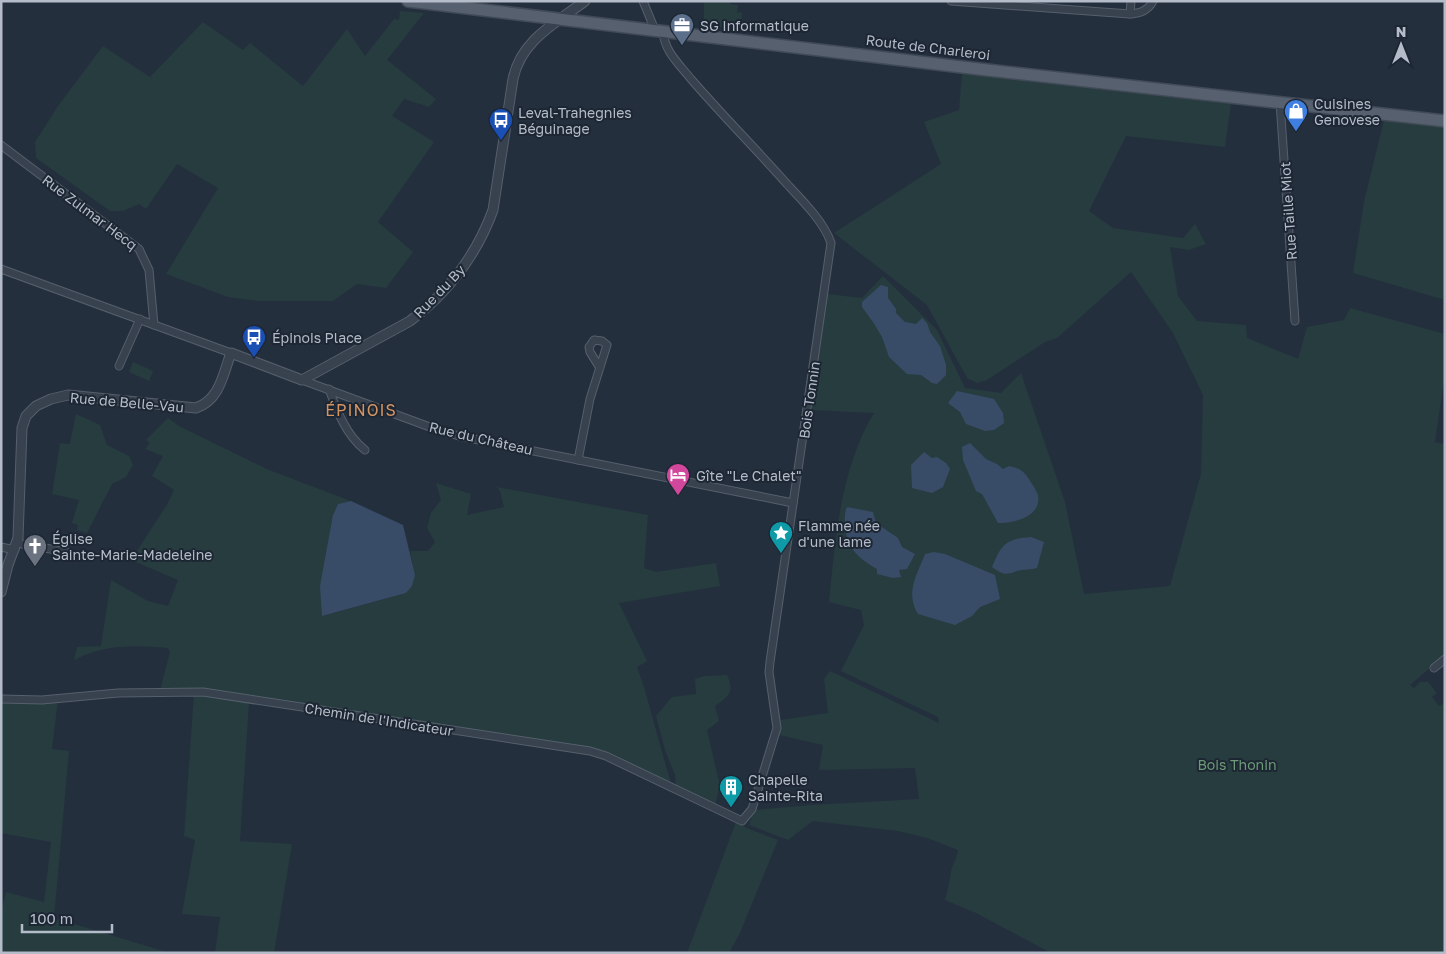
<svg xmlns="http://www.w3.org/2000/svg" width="1446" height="954" font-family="'Golos Text',sans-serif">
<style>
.green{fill:#263c3f}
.water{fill:#394c67}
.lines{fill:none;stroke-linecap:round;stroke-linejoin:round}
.minor-casing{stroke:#565f6c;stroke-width:9}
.tertiary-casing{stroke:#565f6c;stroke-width:11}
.primary-casing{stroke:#414a57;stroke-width:14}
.minor{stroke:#38414e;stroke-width:7}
.tertiary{stroke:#38414e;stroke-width:9}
.primary{stroke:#56606e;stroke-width:11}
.labels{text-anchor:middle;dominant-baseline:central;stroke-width:4;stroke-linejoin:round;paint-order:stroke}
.poi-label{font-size:14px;fill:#b4bcc9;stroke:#1d2633;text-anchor:start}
.street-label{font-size:14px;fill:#b4bcc9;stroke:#1d2633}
.park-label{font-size:14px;fill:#6b9a76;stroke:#1d2633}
.quarter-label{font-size:16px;letter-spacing:1px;fill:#d59563;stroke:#1d2633}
</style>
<rect width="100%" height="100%" fill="#242f3e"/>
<g class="green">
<polygon points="704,1 730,2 730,4 738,5 737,13 742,12 741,31 725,29 704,23"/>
<polygon points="400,11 424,13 387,60 436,99 429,107 404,99 392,116 434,142 378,222 413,252 386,288 357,284 333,301 258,301 228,297 166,274 218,188 177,164 146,209 139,204 123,211 110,211 36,158 35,142 58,106 103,46 150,77 203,22 243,50 250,43 303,86 347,29 365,56 394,19 399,20"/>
<path d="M962,74l269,30 -6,43 -99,-11 -37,75 24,17 70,10 12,-14 11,20 -17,6 -19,-3 8,49 19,25 49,4 1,13 51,21 9,-32 37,-7 6,-12 95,26v39l-10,69 10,2v211l-35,30 4,3 6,-6h8l9,11 -5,4 7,9 6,-3v250h-394l-75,-40 -31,-13c3,-9 4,-18 6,-28 1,-7 6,-14 7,-22l-31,-12 -29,-7 -85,-10 -25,19 -39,-15 5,-15 58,-5 107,-6 -4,-31 -96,2 4,-25 -44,-10 1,-15 48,-7 -4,-34 6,-8 109,52 -1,-6 -97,-46 23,-46 -3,-15 -32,-8c6,-61 12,-136 45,-189l-64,-3 17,-116 35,4 21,-22 54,54 28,58 36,5 20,-20 44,129 19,92 86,-8 31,-112 2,-79 -30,-62 -42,-61 -74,66 -12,4 -58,38 -10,3 -10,-5 -40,-73 -93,-72 107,-69 -17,-42 35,-12z"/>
<polygon points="1384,120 1445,127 1445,300 1353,273 1364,202"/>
<polygon points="133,362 153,371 149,381 129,372"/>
<polygon points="76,414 100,425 107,445 129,456 133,465 126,477 112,484 87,533 77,530 78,525 72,523 79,500 52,494 60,443 70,444"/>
<path d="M168,418l11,8 90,44 82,31 -13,3 -5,11 1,98 72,-20c13,-14 7,-25 4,-42h18l7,-9 -8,-14 4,-15 10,-13 -5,-17 35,11 -4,21 37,-8 -4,-16 -3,-4 151,28 -4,53 12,4 60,-9 4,23 -101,17 28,58 -10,6 7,20 27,97 -72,-34 -294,-45 -145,-15 10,-38 -2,-4c-32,-3 -64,-4 -94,12l3,-13 24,-1 10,-66 37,21 20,5 10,-26 -47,-20 37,-57 6,-13 -22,-14 11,-20 -18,-7 5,-6 -4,-3z"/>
<path d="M727,675c8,17 2,21 -12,31l4,15 -12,9 13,56 -5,19 -39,-19 -1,-11 -10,-25 -9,-34 16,-19 24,-3 -1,-15 9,-3z"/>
<polygon points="194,694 249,701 240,841 292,844 274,953 215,953 220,917 182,914 195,840 184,836"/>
<polygon points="58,700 52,749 69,751 54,918 170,953 1,953 1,913 6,892 44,902 51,842 1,833 1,701"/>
<polygon points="736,822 749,829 778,840 740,933 729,953 687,953"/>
</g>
<g class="water">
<polygon points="881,285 888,287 888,298 896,309 896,313 905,322 916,324 922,318 927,323 930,332 940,346 946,365 946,375 937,384 932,383 921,375 907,374 889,357 882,337 873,322 862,307 862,302"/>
<polygon points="957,391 994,399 1003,413 1004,423 994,430 985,431 966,424 960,412 948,403"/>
<path d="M970,443l16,16 11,5 6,5 6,-3c13,3 16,6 23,18 2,3 5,8 6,11 4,22 -24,28 -40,28l-16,-29 -6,-3 -13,-31 -1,-13z"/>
<polygon points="924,452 932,458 937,457 946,463 950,469 943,487 932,493 912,488 911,465"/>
<polygon points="351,501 403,525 415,575 412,586 406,593 322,616 320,586 333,515 338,504"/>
<path d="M847,507l26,5 3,11 22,15 4,9 13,7 -8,15 -8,1 2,7 -8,1 -16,-4v-5c-19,-11 -29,-20 -32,-42 0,-7 -1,-13 2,-20z"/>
<path d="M1031,537l13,5 -7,26c-6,2 -14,1 -20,3 -12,5 -15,3 -25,-4 10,-23 13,-28 39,-30z"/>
<path d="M934,552l11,2 50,21 5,24 -20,8 -8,9 -17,9 -37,-11c-13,-22 -1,-39 7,-60z"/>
</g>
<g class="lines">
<g class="minor-casing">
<g id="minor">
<polyline points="643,1 655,30"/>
<path d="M951,1l179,13c10,-1 18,-3 23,-13"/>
<polyline points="1130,14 1131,1"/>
<polyline points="1280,102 1295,321"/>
<polyline points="1,145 139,249 149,270 154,325"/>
<polyline points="1,269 231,353"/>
<polyline points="119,366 140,319"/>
<polyline points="302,380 438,430 459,436 793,503"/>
<path d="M329,389c8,22 17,46 36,61"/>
<polyline points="578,460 590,399 607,345 602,341 594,340 589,347 590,352 600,368"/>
<polyline points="17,543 67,552"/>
<polyline points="1,547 15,550"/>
<polyline points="1434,668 1445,659"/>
<path d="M1,699l41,1 76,-7 85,-1 387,59 16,5 136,65 10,-12 25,-81 -8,-56 1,-10 61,-419c-7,-21 -29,-43 -44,-59 -31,-35 -65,-69 -96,-105 -12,-15 -27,-28 -28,-48"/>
</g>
</g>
<g class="tertiary-casing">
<path id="tertiary" d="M1,592l7,-27 10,-27 4,-110 4,-12 10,-10 15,-7 17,-4 128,13c24,-8 27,-34 35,-55l71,27 108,-59c38,-28 67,-67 83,-111l20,-131c8,-39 43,-56 72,-78"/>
</g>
<g class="primary-casing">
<polyline id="primary" points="408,1 987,70 1445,121"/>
</g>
<use href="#minor" class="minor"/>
<use href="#tertiary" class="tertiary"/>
<use href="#primary" class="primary"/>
</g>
<defs>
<g id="office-pin" transform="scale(1.25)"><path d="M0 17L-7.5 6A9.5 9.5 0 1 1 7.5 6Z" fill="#5c6f8a" stroke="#1d2633"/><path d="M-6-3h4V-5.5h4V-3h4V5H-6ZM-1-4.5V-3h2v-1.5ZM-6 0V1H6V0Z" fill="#fff"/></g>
<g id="shop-pin" transform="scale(1.25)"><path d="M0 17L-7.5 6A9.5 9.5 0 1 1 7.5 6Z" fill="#3f7fe0" stroke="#1d2633"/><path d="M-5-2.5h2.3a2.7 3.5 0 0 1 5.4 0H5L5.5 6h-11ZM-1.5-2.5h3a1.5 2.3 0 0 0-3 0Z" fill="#fff"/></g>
<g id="bus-pin" transform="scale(1.25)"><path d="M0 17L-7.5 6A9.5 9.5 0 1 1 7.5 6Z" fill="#1a4fb4" stroke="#1d2633"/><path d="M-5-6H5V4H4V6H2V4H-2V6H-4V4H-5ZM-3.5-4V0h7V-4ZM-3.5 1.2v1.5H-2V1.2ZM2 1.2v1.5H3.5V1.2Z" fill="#fff"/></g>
<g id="hotel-pin" transform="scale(1.25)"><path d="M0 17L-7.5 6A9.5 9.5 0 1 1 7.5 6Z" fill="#d1479c" stroke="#1d2633"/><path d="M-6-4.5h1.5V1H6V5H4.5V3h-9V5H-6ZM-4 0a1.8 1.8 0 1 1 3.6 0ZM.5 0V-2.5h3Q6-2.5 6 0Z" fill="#fff"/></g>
<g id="sight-pin" transform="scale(1.25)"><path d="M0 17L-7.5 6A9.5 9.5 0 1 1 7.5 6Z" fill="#0f9aa8" stroke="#1d2633"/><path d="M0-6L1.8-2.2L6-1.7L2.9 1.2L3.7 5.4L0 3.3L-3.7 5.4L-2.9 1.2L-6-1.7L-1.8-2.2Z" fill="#fff"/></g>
<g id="church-pin" transform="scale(1.25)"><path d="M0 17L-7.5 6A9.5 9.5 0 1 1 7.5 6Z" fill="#6b7280" stroke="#1d2633"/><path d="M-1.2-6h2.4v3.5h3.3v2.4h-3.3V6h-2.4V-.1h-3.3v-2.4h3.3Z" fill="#fff"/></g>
<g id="building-pin" transform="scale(1.25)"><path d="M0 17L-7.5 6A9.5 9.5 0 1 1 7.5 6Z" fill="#0f9aa8" stroke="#1d2633"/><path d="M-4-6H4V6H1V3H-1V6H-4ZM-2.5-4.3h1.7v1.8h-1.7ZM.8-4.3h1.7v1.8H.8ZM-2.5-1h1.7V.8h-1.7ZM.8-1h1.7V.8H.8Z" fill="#fff"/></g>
</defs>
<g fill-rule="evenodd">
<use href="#office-pin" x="682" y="25"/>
<use href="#shop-pin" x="1296" y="111"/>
<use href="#bus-pin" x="501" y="120"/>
<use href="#bus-pin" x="254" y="337"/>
<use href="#hotel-pin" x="678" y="475"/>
<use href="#sight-pin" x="781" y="533"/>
<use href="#church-pin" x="35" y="546"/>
<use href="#building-pin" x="731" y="787"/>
</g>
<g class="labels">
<g class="poi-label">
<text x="700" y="25">SG Informatique</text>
<text x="1314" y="103">Cuisines<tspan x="1314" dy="16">Genovese</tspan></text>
<text x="518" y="112">Leval-Trahegnies<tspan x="518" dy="16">Béguinage</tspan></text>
<text x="272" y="337">Épinois Place</text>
<text x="696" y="475">Gîte "Le Chalet"</text>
<text x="798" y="525">Flamme née<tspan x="798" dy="16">d'une lame</tspan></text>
<text x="52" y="538">Église<tspan x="52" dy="16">Sainte-Marie-Madeleine</tspan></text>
<text x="748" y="779">Chapelle<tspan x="748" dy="16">Sainte-Rita</tspan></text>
</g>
<g class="street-label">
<text transform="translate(928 47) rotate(7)">Route de Charleroi</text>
<text transform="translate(1288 211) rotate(-94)">Rue Taille Miot</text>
<text transform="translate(90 212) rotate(37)">Rue Zulmar Hecq</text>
<text transform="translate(439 291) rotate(-46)">Rue du By</text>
<text transform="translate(809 400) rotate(-82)">Bois Tonnin</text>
<text transform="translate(127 402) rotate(5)">Rue de Belle-Vau</text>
<text transform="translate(481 438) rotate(13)">Rue du Château</text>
<text transform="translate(379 719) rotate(9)">Chemin de l'Indicateur</text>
</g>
<g class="park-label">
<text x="1237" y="764">Bois Thonin</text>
</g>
<g class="quarter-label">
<text x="361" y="410">ÉPINOIS</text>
</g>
</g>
<rect width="1446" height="954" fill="none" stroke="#b4bcc9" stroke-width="5"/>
<g transform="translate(1401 45)" stroke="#1d2633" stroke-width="4" paint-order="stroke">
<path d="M0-4L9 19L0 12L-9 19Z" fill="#b4bcc9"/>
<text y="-8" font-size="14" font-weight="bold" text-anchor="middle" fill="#b4bcc9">N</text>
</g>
<path d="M22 924v8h90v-8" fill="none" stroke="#b4bcc9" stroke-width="2.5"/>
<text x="30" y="924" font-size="15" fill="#b4bcc9" stroke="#1d2633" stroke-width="4" paint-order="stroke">100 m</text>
</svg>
